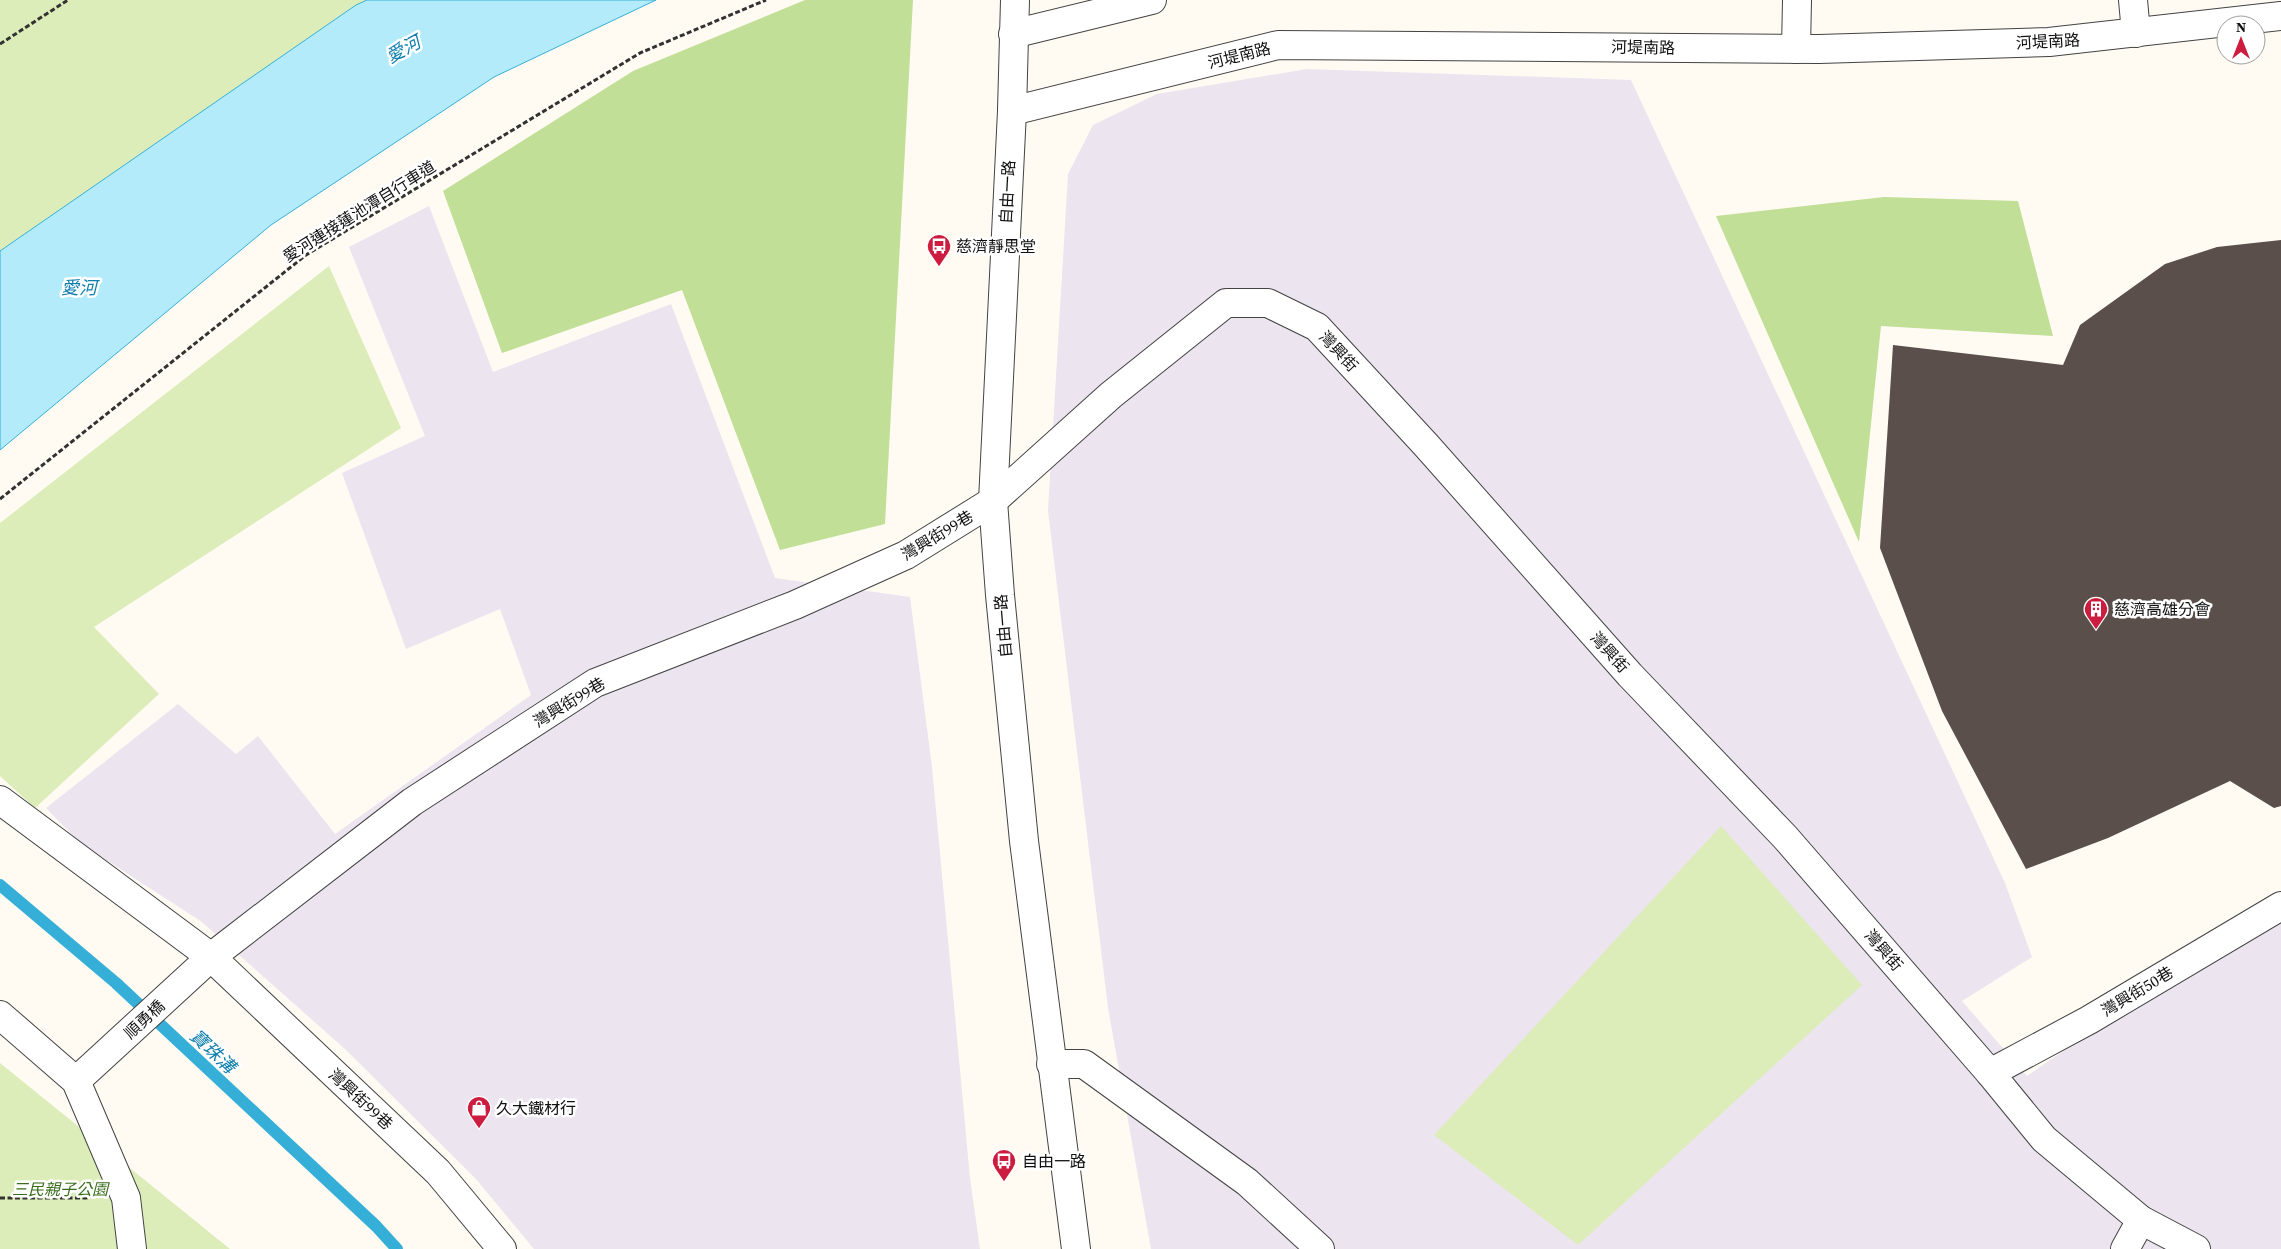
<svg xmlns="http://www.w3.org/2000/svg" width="2281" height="1249" font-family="'Source Serif 4','Noto Sans TC',serif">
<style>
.industrial{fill:#ece4ef}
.green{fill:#dcedb9}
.forest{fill:#c2df97}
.water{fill:#b3ebfb;stroke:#35afd7}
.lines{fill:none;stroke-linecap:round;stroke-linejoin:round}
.stream{stroke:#35afd7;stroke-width:12}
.building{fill:#5a4f4b}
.minor-casing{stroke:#434343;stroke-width:30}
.path{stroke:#323232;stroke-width:3;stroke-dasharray:5 2.5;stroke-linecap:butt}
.minor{stroke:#fff;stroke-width:28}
.labels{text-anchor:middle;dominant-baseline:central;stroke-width:5;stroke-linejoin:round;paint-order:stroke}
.street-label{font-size:16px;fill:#101010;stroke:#fff}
.poi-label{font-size:16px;fill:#101010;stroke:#fff;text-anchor:start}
.park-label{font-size:16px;font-style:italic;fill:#386e1a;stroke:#fff}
.water-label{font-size:18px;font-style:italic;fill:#0e7fad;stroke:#fff}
</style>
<rect width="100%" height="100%" fill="#fffbf3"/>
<g class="industrial">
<polygon points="1307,69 1631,80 2005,883 2032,957 1962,1001 2027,1076 2281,900 2281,1249 1151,1249 1108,1008 1048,511 1068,174 1093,125 1157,94"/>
<polygon points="429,206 493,372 671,304 775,578 910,597 932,767 970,1178 980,1249 534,1249 475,1178 345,1049 202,922 80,843 46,808 178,704 236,754 258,736 335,834 531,695 500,609 406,649 342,473 425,436 349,247"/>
</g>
<g class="green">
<polygon points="0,0 367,0 356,5 0,251"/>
<polygon points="329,266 401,428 94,627 159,694 35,808 0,776 0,523"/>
<polygon points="1721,826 1862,985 1578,1245 1434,1135"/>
<polygon points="0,1063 230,1249 0,1249"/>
</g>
<g class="forest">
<polygon points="805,0 913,0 885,524 780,550 682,290 502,353 443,191 633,71"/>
<polygon points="1884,197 2018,201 2053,336 1881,326 1859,542 1716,216"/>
</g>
<polygon class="water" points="367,0 656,0 494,77 271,225 0,450 0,251 356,5"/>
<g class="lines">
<polyline class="stream" points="0,885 116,983 376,1226 397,1249"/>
</g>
<polygon class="building" points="2281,240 2281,806 2274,808 2230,781 2108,838 2026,869 1942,711 1880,548 1893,345 2063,365 2080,325 2165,264 2217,247"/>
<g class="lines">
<g class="minor-casing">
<g id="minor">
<polyline points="1015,0 1012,111 993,501 1000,595 1024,841 1076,1249"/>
<polyline points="2133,0 2136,33"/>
<polyline points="1013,34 1152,0"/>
<polyline points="1796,49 1797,0"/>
<polyline points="1012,111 1278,45 1819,49 2049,42 2281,16"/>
<polyline points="0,800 211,957 438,1172 502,1249"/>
<polyline points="0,1015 76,1081 126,1198 132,1249"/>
<polyline points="1051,1064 1084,1064 1247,1182 1320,1249"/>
<polyline points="1990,1073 2089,1020 2281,906"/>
<polyline points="76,1081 211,957 412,802 595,683 795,605 906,555 993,501 1111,395 1226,303 1268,303 1317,327 1426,445 1630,675 1785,837 1990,1073 2044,1139 2141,1220 2196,1249"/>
<polyline points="2125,1249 2141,1220"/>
</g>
</g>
<g class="path">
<polyline points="0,44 68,0"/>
<polyline points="0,499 306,255 640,53 766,0"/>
<polyline points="0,1198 88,1198"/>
</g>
<use href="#minor" class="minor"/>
</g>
<defs>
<g id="bus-pin" transform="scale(1.25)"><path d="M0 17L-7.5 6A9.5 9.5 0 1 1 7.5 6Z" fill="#cc1c3f" stroke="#fff"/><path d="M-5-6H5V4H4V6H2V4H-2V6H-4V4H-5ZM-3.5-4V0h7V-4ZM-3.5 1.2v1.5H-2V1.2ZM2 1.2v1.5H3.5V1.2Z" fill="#fff"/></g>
<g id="building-pin" transform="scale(1.25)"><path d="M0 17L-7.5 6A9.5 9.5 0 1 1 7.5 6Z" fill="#cc1c3f" stroke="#fff"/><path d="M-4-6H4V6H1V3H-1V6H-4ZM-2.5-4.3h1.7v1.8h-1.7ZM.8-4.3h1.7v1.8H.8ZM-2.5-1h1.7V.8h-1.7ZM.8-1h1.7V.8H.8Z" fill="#fff"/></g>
<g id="shop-pin" transform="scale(1.25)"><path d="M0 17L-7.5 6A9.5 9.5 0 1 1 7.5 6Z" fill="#cc1c3f" stroke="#fff"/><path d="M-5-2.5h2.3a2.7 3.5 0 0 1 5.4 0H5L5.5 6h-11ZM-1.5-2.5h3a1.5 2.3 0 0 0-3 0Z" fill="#fff"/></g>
</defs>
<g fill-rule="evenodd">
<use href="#bus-pin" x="939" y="246"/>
<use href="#building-pin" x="2096" y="609"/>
<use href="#shop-pin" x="479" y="1108"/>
<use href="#bus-pin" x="1004" y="1161"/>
</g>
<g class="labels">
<g class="street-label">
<text transform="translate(2048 41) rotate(-3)">河堤南路</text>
<text transform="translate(1643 47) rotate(1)">河堤南路</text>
<text transform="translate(1239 55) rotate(-14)">河堤南路</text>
<text transform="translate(1007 192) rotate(-87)">自由一路</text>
<text transform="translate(359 211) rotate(-32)">愛河連接蓮池潭自行車道</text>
<text transform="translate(1339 351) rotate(47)">灣興街</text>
<text transform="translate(937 535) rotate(-31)">灣興街99巷</text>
<text transform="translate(1003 626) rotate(-95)">自由一路</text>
<text transform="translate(1610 652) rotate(48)">灣興街</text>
<text transform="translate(569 702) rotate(-31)">灣興街99巷</text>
<text transform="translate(1884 950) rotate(49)">灣興街</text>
<text transform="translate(2137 991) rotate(-31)">灣興街50巷</text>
<text transform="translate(144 1019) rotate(-43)">順勇橋</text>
<text transform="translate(361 1099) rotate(43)">灣興街99巷</text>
</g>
<g class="poi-label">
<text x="956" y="246">慈濟靜思堂</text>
<text x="2114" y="609">慈濟高雄分會</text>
<text x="496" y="1108">久大鐵材行</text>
<text x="1022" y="1161">自由一路</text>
</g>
<g class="park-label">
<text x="60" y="1189">三民親子公園</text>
</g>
<g class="water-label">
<text transform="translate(403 49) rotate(-29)">愛河</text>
<text x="79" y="287">愛河</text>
<text transform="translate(213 1051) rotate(43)">寶珠溝</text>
</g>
</g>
<g transform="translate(2241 40)"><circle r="24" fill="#ffffff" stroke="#9f9f9f"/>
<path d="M0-4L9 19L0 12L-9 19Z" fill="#cc1c3f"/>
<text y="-8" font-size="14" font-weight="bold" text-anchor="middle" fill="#101010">N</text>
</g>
</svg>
